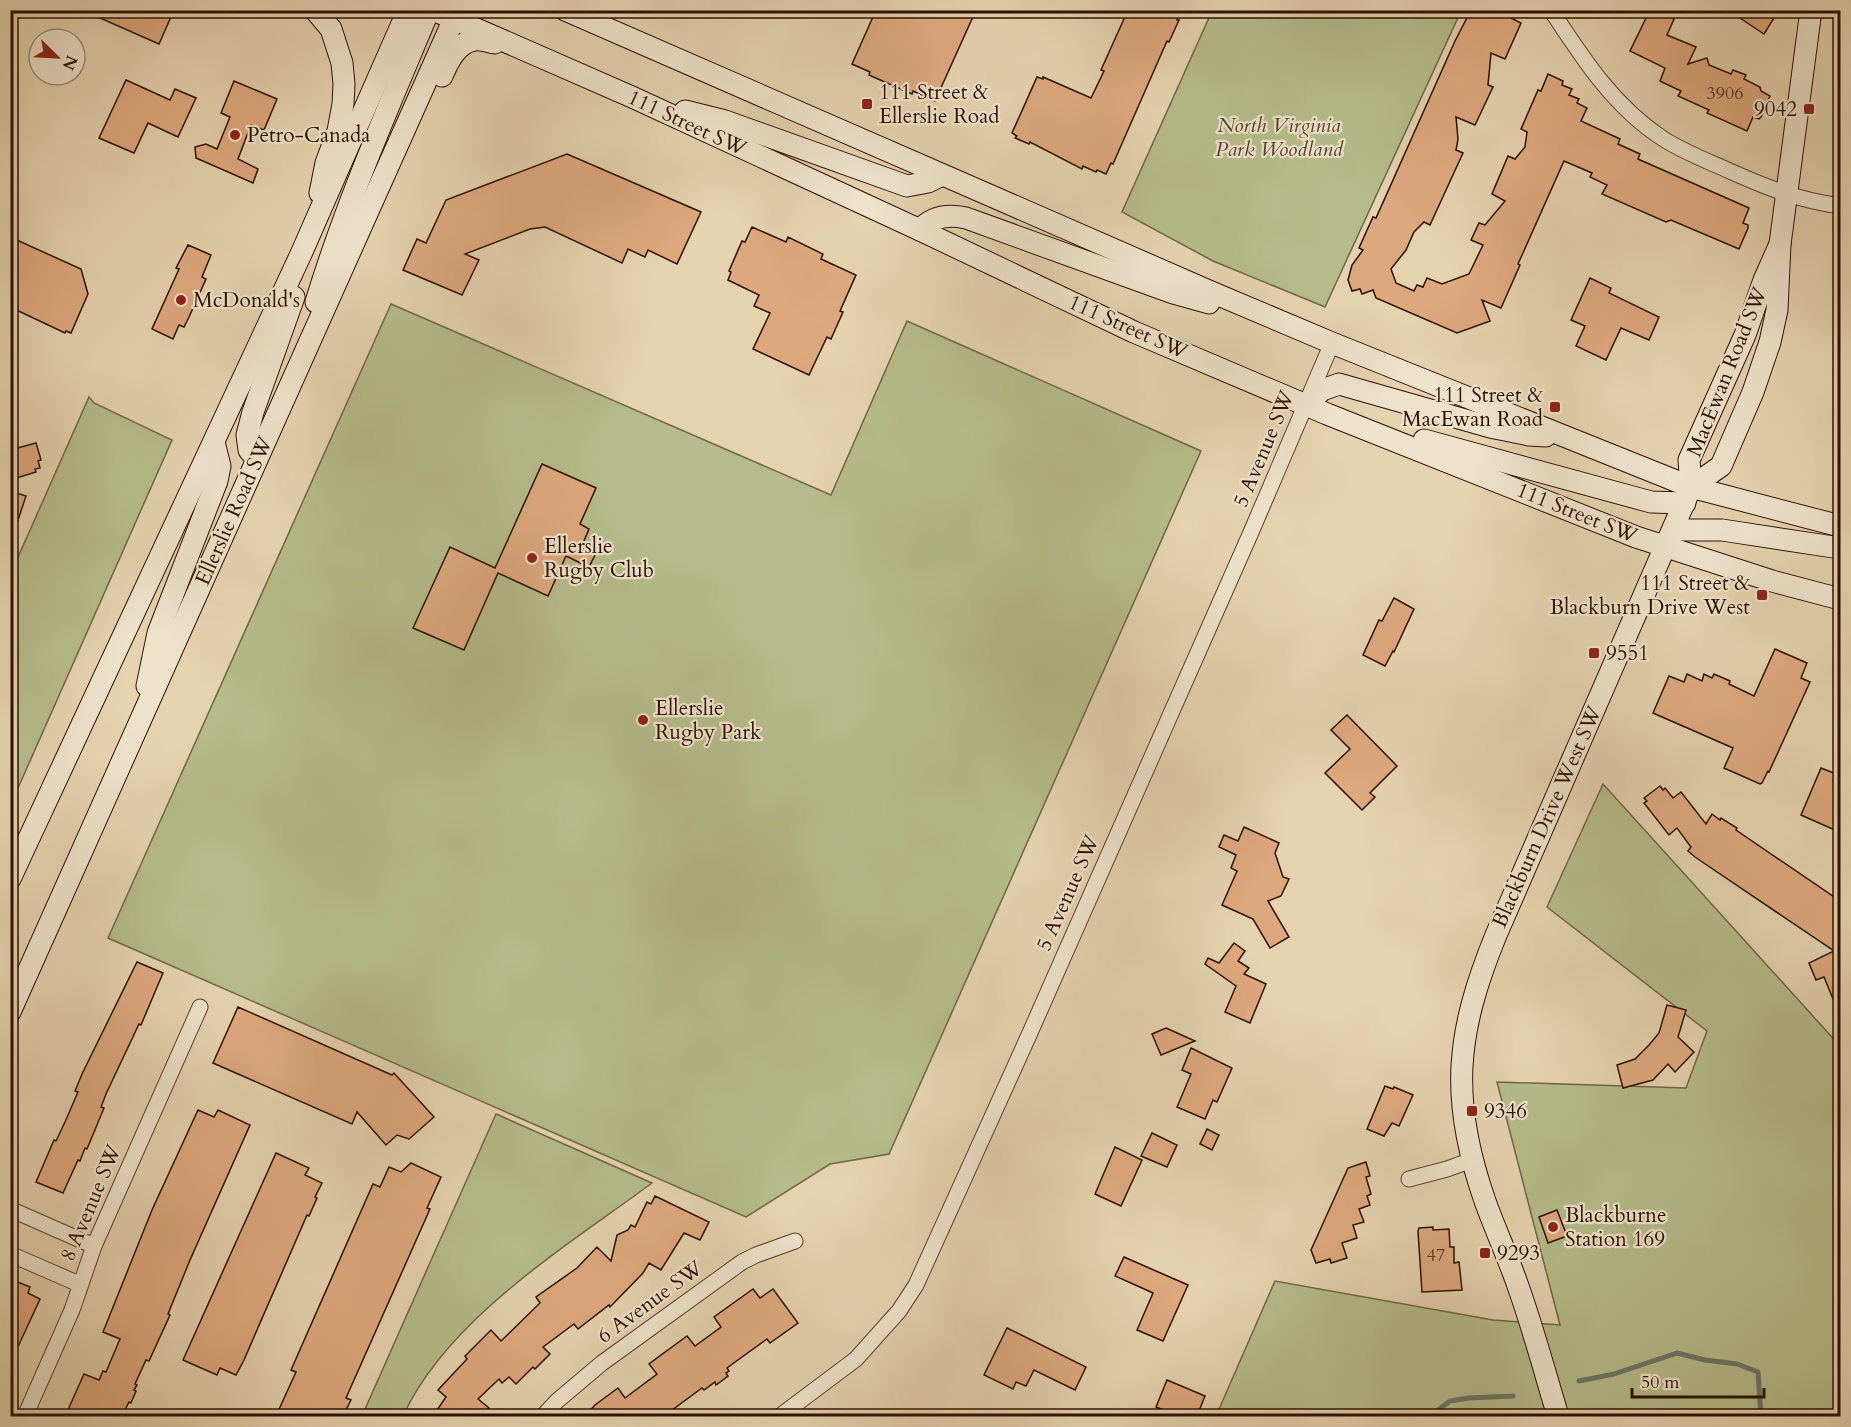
<svg xmlns="http://www.w3.org/2000/svg" width="1851" height="1427" font-family="Cardo,serif">
<style>
.green{fill:#b5bb8a;stroke:#706646;stroke-width:1.5}
.lines{fill:none;stroke-linecap:round;stroke-linejoin:round}
.stream{stroke:#6c7566;stroke-width:5}
.building{fill:#dea87e;stroke:#2c1001;stroke-width:1.5}
.street-casing{stroke:#5a402c;stroke-width:17}
.secondary-casing{stroke:#2c1001;stroke-width:23}
.street{stroke:#eee2cb;stroke-width:15}
.secondary{stroke:#eee2cb;stroke-width:21}
.poi-dot{fill:#8f2418;stroke:#eee2cb;stroke-width:2}
.labels{text-anchor:middle;dominant-baseline:central;stroke-width:4.5;stroke-linejoin:round;paint-order:stroke}
.number-label{font-size:18px;fill:#583620}
.poi-label{font-size:21px;fill:#2c1001;stroke:#eee2cb;text-anchor:start}
.street-label{font-size:21px;fill:#2c1001;stroke:#eee2cb}
.park-label{font-size:21px;font-style:italic;fill:#55432a;stroke:#eee2cb}
</style>
<rect width="100%" height="100%" fill="#e5d2af"/>
<filter id="stains"><feTurbulence type="fractalNoise" baseFrequency=".00333" numOctaves="4"/><feColorMatrix values="0 0 0 0 .2 0 0 0 0 .09 0 0 0 0 .02 0 0 0 .5 -.17"/></filter>
<radialGradient id="worn" r=".72"><stop offset=".6" stop-color="#630" stop-opacity="0"/><stop offset="1" stop-color="#630" stop-opacity=".3"/></radialGradient>
<g class="green">
<polygon points="1212,11 1461,11 1325,307 1213,261 1122,212"/>
<polygon points="391,304 831,495 907,321 1201,451 889,1154 830,1164 746,1217 108,938"/>
<polygon points="89,397 94,403 172,440 11,804 11,573"/>
<polygon points="1603,784 1840,1046 1840,1416 1216,1416 1275,1281 1493,1320 1560,1325 1497,1082 1686,1088 1707,1031 1547,907"/>
<path d="M496,1114l156,69c-85,63 -204,135 -249,233h-41z"/>
</g>
<g class="lines">
<g class="stream">
<polyline points="1579,1381 1614,1374 1677,1353 1705,1360 1737,1364 1758,1372 1761,1416"/>
<polyline points="1430,1416 1450,1401 1469,1398 1513,1396"/>
</g>
</g>
<g class="building">
<polygon points="82,10 174,10 159,44"/>
<polygon points="876,10 976,10 935,101 913,91 912,94 869,75 870,72 852,64"/>
<polygon points="1128,10 1181,10 1177,20 1179,20 1169,42 1167,41 1113,164 1111,163 1106,174 1097,170 1096,172 1083,166 1082,169 1030,142 1029,144 1015,138 1017,136 1012,133 1037,77 1043,79 1043,77 1091,98 1104,71 1101,70"/>
<polygon points="1471,10 1512,10 1511,18 1521,23 1505,59 1491,53 1488,85 1493,87 1475,125 1456,117 1458,139 1456,150 1463,153 1430,225 1424,222 1414,232 1406,250 1391,269 1396,283 1414,291 1417,285 1423,287 1427,278 1442,284 1469,274 1483,245 1471,240 1479,223 1485,225 1505,201 1492,194 1508,156 1515,159 1525,147 1527,132 1521,129 1538,90 1541,91 1548,74 1563,81 1562,85 1572,89 1569,95 1579,99 1577,103 1587,108 1581,121 1620,139 1618,144 1640,154 1638,159 1749,208 1743,223 1748,225 1748,228 1739,249 1671,220 1666,222 1602,194 1607,185 1590,177 1592,173 1564,161 1518,264 1520,265 1501,308 1482,300 1490,321 1457,333 1376,298 1373,290 1362,294 1360,289 1352,291 1348,280 1352,265 1363,250 1359,248 1373,217 1376,218 1455,41"/>
<polygon points="1650,10 1655,10 1674,19 1667,35 1696,47 1688,64 1707,58 1709,65 1731,74 1733,70 1746,75 1744,79 1760,87 1761,91 1770,96 1761,117 1759,119 1753,117 1747,131 1707,113 1709,110 1678,96 1681,91 1660,81 1665,68 1630,51"/>
<polygon points="1728,10 1763,10 1774,18 1764,34"/>
<polygon points="126,80 170,100 175,89 196,98 178,137 148,123 134,153 99,138"/>
<polygon points="234,81 277,99 264,130 251,125 238,159 258,169 253,183 196,158 195,147 206,144 217,149 230,117 221,113"/>
<polygon points="567,154 701,212 677,264 648,250 645,257 628,249 622,263 545,227 530,229 465,254 479,260 462,295 403,270 417,239 426,243 446,200"/>
<polygon points="752,227 786,242 788,237 823,254 821,259 856,275 840,311 843,312 831,339 827,337 809,375 753,349 770,313 754,306 759,295 728,280 731,272 729,271 742,241 745,242"/>
<polygon points="10,237 81,269 88,294 71,333 66,331 65,333 10,307"/>
<polygon points="188,245 211,255 202,277 206,279 189,317 184,327 179,325 173,339 152,329 179,269 176,268"/>
<polygon points="1590,278 1611,288 1609,293 1659,317 1649,340 1621,328 1606,360 1576,346 1585,326 1571,320"/>
<polygon points="36,443 41,460 38,461 40,468 35,469 36,472 10,480 10,450"/>
<polygon points="542,464 596,488 580,524 589,529 581,548 595,555 589,567 566,556 548,596 498,573 464,650 413,628 450,547 495,568"/>
<polygon points="10,491 26,496 13,535 10,535"/>
<polygon points="1394,598 1414,609 1394,652 1393,651 1385,666 1363,655 1379,620 1382,621"/>
<polygon points="1775,649 1807,663 1801,678 1810,682 1769,772 1768,771 1762,783 1760,784 1724,768 1733,748 1653,713 1669,676 1684,682 1687,674 1702,681 1704,674 1712,678 1714,674 1730,681 1729,684 1754,696"/>
<polygon points="1347,715 1397,766 1370,793 1375,797 1362,810 1325,773 1350,749 1331,730"/>
<polygon points="1821,768 1836,774 1833,781 1840,784 1840,822 1837,831 1801,815"/>
<polygon points="1660,786 1663,790 1665,788 1673,798 1681,792 1706,824 1712,814 1720,820 1721,818 1737,828 1736,830 1840,901 1840,1016 1824,977 1816,980 1809,963 1834,951 1695,857 1688,851 1691,847 1677,828 1669,835 1644,803 1647,801 1644,798"/>
<polygon points="1244,827 1279,843 1275,853 1283,877 1289,879 1281,896 1268,901 1289,937 1270,948 1253,919 1222,905 1237,871 1231,868 1236,855 1219,847 1224,835 1238,841"/>
<polygon points="1234,943 1245,951 1238,961 1249,968 1244,974 1266,984 1250,1023 1225,1012 1236,986 1205,964 1208,958 1219,963"/>
<polygon points="137,962 163,973 141,1025 139,1024 106,1094 101,1107 104,1108 87,1149 85,1148 80,1161 78,1160 63,1193 36,1182 54,1140 56,1141 65,1122 78,1092 75,1091 82,1074"/>
<polygon points="1667,1005 1686,1010 1678,1037 1694,1052 1675,1072 1668,1064 1653,1080 1623,1088 1617,1065 1635,1059 1649,1045 1659,1033"/>
<polygon points="238,1007 392,1075 394,1073 434,1117 409,1139 397,1135 386,1145 357,1112 352,1124 213,1063"/>
<polygon points="1166,1028 1195,1041 1161,1055 1152,1034"/>
<polygon points="1191,1048 1232,1068 1217,1102 1213,1100 1205,1119 1177,1107 1191,1074 1182,1070"/>
<polygon points="1385,1086 1393,1089 1394,1087 1413,1095 1399,1126 1392,1123 1384,1136 1367,1129"/>
<polygon points="198,1110 214,1117 218,1110 250,1125 190,1260 168,1314 170,1315 149,1361 146,1360 135,1384 137,1385 134,1390 136,1391 131,1403 129,1402 122,1416 76,1416 67,1412 84,1374 99,1380 103,1371 106,1372 117,1346 120,1339 103,1332 152,1210"/>
<polygon points="1207,1129 1219,1135 1212,1150 1200,1144"/>
<polygon points="1152,1133 1177,1145 1167,1167 1141,1156"/>
<polygon points="1115,1147 1142,1160 1121,1206 1095,1194"/>
<polygon points="276,1153 309,1168 305,1175 322,1183 315,1197 317,1198 309,1216 307,1215 244,1360 236,1375 220,1368 217,1375 183,1360"/>
<polygon points="1366,1162 1370,1176 1366,1177 1371,1194 1367,1196 1370,1205 1359,1209 1364,1222 1353,1225 1357,1238 1342,1243 1347,1258 1331,1263 1330,1259 1316,1263 1311,1250 1348,1168"/>
<polygon points="411,1163 441,1177 427,1208 430,1209 346,1398 351,1400 343,1416 276,1416 296,1372 291,1370 373,1184 380,1187 389,1167 401,1172"/>
<polygon points="655,1196 709,1222 700,1240 684,1233 661,1270 649,1263 643,1273 610,1307 609,1305 578,1329 574,1324 543,1347 550,1354 535,1369 533,1367 516,1384 509,1377 502,1383 499,1379 478,1399 489,1408 481,1416 433,1416 446,1397 438,1390 467,1359 465,1356 491,1330 501,1341 540,1303 536,1297 577,1268 597,1247 611,1261 617,1235 628,1230 631,1225 635,1227 647,1202 651,1204"/>
<polygon points="1557,1210 1567,1236 1548,1243 1539,1217"/>
<polygon points="1433,1227 1433,1230 1449,1229 1450,1247 1454,1247 1454,1263 1459,1262 1462,1290 1422,1292 1418,1231 1419,1228"/>
<polygon points="1124,1257 1188,1285 1163,1341 1137,1330 1153,1293 1115,1276"/>
<polygon points="10,1279 30,1287 28,1293 40,1299 10,1364"/>
<polygon points="753,1289 760,1298 773,1289 798,1323 770,1343 767,1339 727,1368 729,1371 726,1373 728,1376 716,1385 715,1382 704,1390 702,1388 664,1416 585,1416 595,1405 618,1388 625,1398 657,1374 649,1364 687,1336 695,1346 721,1327 714,1317"/>
<polygon points="1007,1328 1086,1367 1075,1390 1034,1370 1026,1386 1016,1382 1013,1389 984,1375"/>
<polygon points="1167,1380 1205,1396 1197,1416 1179,1416 1156,1407"/>
</g>
<g class="lines">
<g class="street-casing">
<g id="street">
<path d="M1551,10c31,47 62,96 111,128 21,14 46,23 70,34 38,17 67,28 108,34"/>
<polyline points="1409,1179 1447,1169 1472,1160"/>
<polyline points="10,1209 94,1246"/>
<polyline points="10,1254 79,1284"/>
<polyline points="25,1416 72,1310 94,1246 200,1007"/>
<polyline points="543,1416 557,1401 602,1363 742,1262 756,1255 795,1241"/>
<polyline points="780,1416 856,1359 899,1311 916,1285 1029,1035 1252,530 1332,343"/>
</g>
</g>
<g class="secondary-casing">
<g id="secondary">
<polyline points="315,10 331,29 342,63 344,84 343,104 338,131 326,163 320,193"/>
<polyline points="433,10 632,97 920,230 1134,332 1327,414 1636,537 1772,581 1840,599"/>
<polyline points="565,10 1209,291 1332,343 1691,487 1840,526"/>
<path d="M442,76c6,-14 15,-34 33,-36 6,-1 14,2 20,3"/>
<polyline points="685,111 725,121 907,186 928,182 942,175"/>
<path d="M920,230c12,-14 28,-16 46,-12l207,75 36,10"/>
<path d="M316,302c30,-99 73,-196 113,-292"/>
<polyline points="1306,405 1322,390 1339,384 1490,427 1529,435 1546,436"/>
<polyline points="1424,440 1651,502 1685,503"/>
<polyline points="257,459 249,450 247,435 253,412 294,297"/>
<polyline points="1691,487 1721,466 1753,392 1770,342 1777,310 1780,244 1811,10"/>
<polyline points="1673,530 1722,530 1840,548"/>
<polyline points="147,686 158,633 217,481 220,466 214,442"/>
<polyline points="10,879 301,254 408,10"/>
<polyline points="10,1012 458,10"/>
<path d="M1558,1416c-13,-43 -25,-88 -40,-130 -10,-29 -23,-57 -33,-85 -36,-103 -29,-168 11,-266l195,-448 -2,-27 56,-125 19,-55 16,-36"/>
</g>
</g>
<use href="#street" class="street"/>
<use href="#secondary" class="secondary"/>
</g>
<g class="poi-dot">
<rect x="861" y="98" width="12" height="12" rx="3"/>
<rect x="1803" y="103" width="12" height="12" rx="3"/>
<circle cx="235" cy="135" r="6"/>
<circle cx="181" cy="300" r="6"/>
<rect x="1549" y="401" width="12" height="12" rx="3"/>
<circle cx="532" cy="558" r="6"/>
<rect x="1756" y="589" width="12" height="12" rx="3"/>
<rect x="1588" y="647" width="12" height="12" rx="3"/>
<circle cx="643" cy="720" r="6"/>
<rect x="1466" y="1105" width="12" height="12" rx="3"/>
<circle cx="1553" cy="1227" r="6"/>
<rect x="1479" y="1247" width="12" height="12" rx="3"/>
</g>
<g class="labels">
<g class="number-label">
<text x="1725" y="93">3906</text>
<text x="1436" y="1255">47</text>
</g>
<g class="poi-label">
<text x="879" y="92">111 Street &amp;<tspan x="879" dy="24">Ellerslie Road</tspan></text>
<text x="1797" y="109" text-anchor="end">9042</text>
<text x="247" y="135">Petro-Canada</text>
<text x="193" y="300">McDonald's</text>
<text x="1543" y="395" text-anchor="end">111 Street &amp;<tspan x="1543" dy="24">MacEwan Road</tspan></text>
<text x="544" y="546">Ellerslie<tspan x="544" dy="24">Rugby Club</tspan></text>
<text x="1750" y="583" text-anchor="end">111 Street &amp;<tspan x="1750" dy="24">Blackburn Drive West</tspan></text>
<text x="1606" y="653">9551</text>
<text x="655" y="708">Ellerslie<tspan x="655" dy="24">Rugby Park</tspan></text>
<text x="1484" y="1111">9346</text>
<text x="1565" y="1215">Blackburne<tspan x="1565" dy="24">Station 169</tspan></text>
<text x="1497" y="1253">9293</text>
</g>
<g class="street-label">
<text transform="translate(687 123) rotate(25)">111 Street SW</text>
<text transform="translate(1128 327) rotate(24)">111 Street SW</text>
<text transform="translate(1727 372) rotate(-68)">MacEwan Road SW</text>
<text transform="translate(1264 449) rotate(-67)">5 Avenue SW</text>
<text transform="translate(234 511) rotate(-66)">Ellerslie Road SW</text>
<text transform="translate(1577 513) rotate(22)">111 Street SW</text>
<text transform="translate(1547 817) rotate(-66)">Blackburn Drive West SW</text>
<text transform="translate(1068 893) rotate(-66)">5 Avenue SW</text>
<text transform="translate(91 1203) rotate(-67)">8 Avenue SW</text>
<text transform="translate(650 1302) rotate(-36)">6 Avenue SW</text>
</g>
<g class="park-label">
<text x="1279" y="125">North Virginia<tspan x="1279" dy="24">Park Woodland</tspan></text>
</g>
</g>
<rect width="1851" height="1427" fill="none" stroke="#e5d2af" stroke-width="36"/>
<rect x="12" y="12" width="1827" height="1403" fill="none" stroke="#2c1001" stroke-width="3"/>
<rect x="18" y="18" width="1815" height="1391" fill="none" stroke="#2c1001" stroke-width="1.5"/>
<g transform="translate(57 57) rotate(114)"><circle r="28" fill="#eee2cb" stroke="#a08e7a" stroke-width="1.5"/>
<path d="M0-4.5L10 22L0 15L-10 22Z" fill="#8f2418"/>
<text y="-9" font-size="16" font-weight="bold" text-anchor="middle" fill="#2c1001">N</text>
</g>
<path d="M1632 1388v9h132v-9" fill="none" stroke="#2c1001" stroke-width="3"/>
<text x="1641" y="1388" font-size="18" fill="#2c1001" stroke="#eee2cb" stroke-width="4.5" paint-order="stroke">50 m</text>
<rect width="100%" height="100%" filter="url(#stains)"/>
<rect width="100%" height="100%" fill="url(#worn)"/>
</svg>
